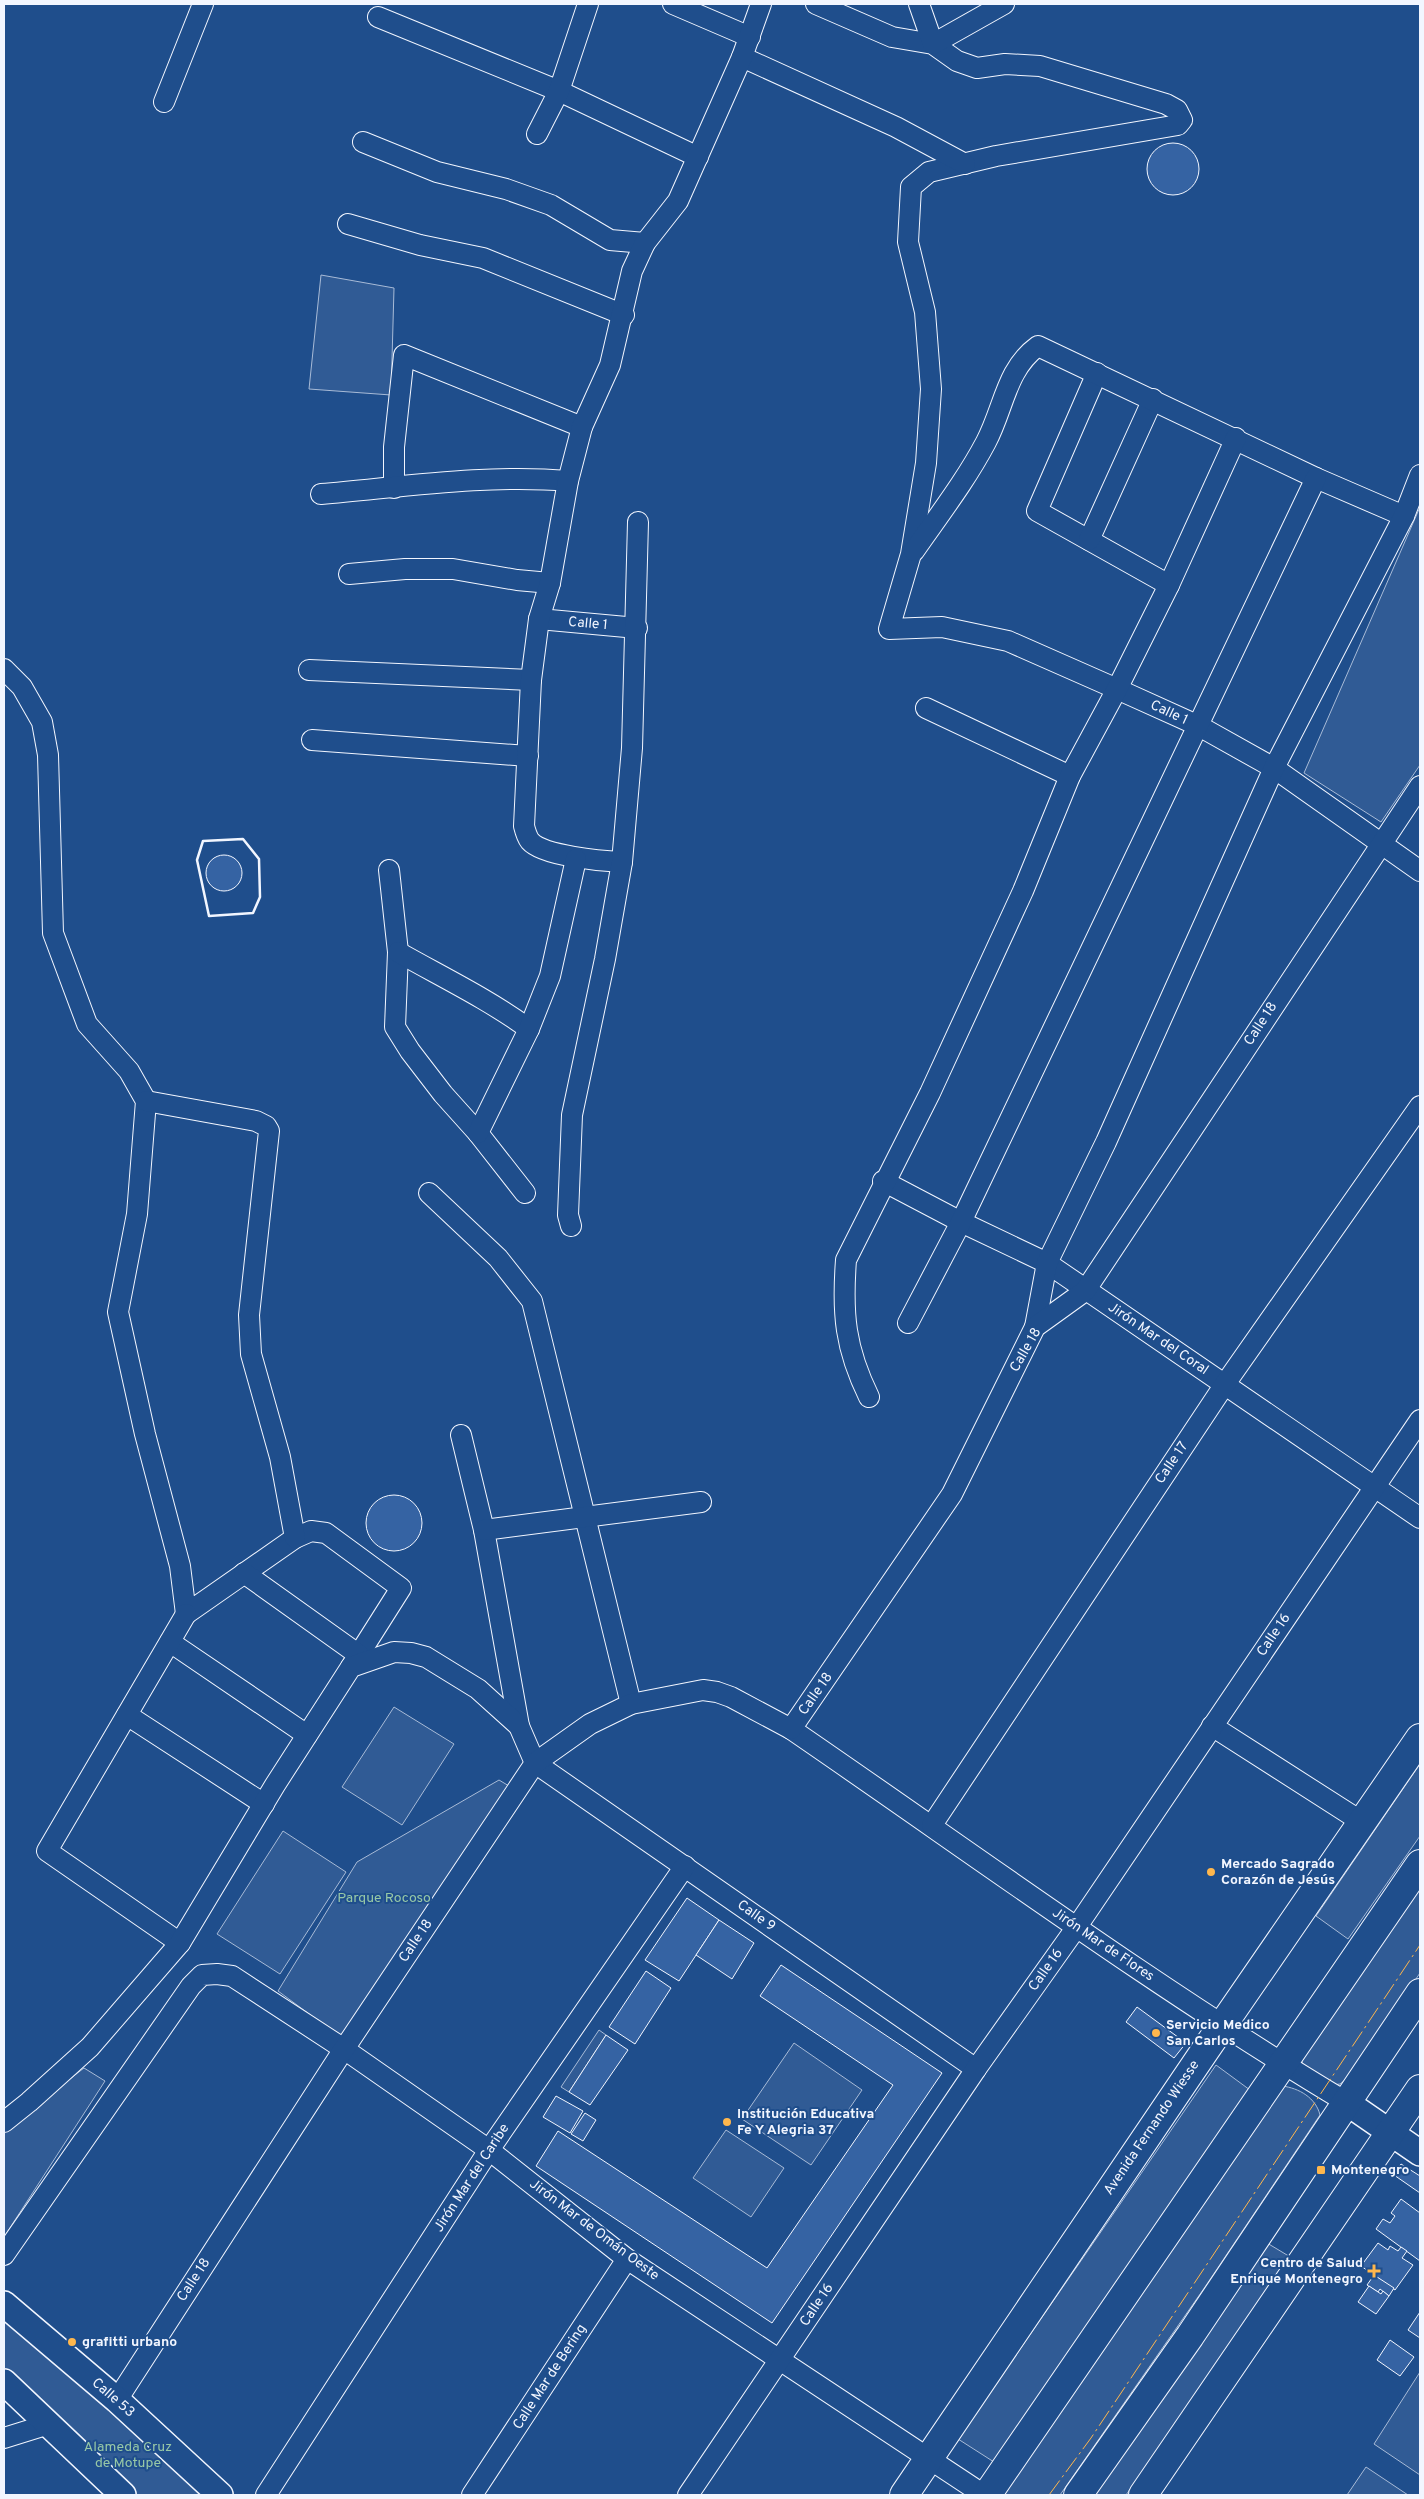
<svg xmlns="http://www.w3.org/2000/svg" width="1424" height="2499" font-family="Overpass,sans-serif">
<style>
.green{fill:#305b95;stroke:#a8bbd7}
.building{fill:#3563a3;stroke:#f2f6ff}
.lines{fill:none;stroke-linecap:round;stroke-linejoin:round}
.minor-casing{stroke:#f2f6ff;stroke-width:22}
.tertiary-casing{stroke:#f2f6ff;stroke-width:28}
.secondary-casing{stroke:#f2f6ff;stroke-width:30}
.primary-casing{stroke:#f2f6ff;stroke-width:30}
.minor{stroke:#1f4e8c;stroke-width:20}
.tertiary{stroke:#1f4e8c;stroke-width:25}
.secondary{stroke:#1f4e8c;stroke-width:28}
.primary{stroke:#1f4e8c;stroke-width:28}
.wall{stroke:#f2f6ff;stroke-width:2.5}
.power{stroke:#ffb74d;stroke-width:1;stroke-dasharray:18 4 2.5 4;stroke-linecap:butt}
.poi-dot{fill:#ffb74d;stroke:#1f4e8c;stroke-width:2}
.labels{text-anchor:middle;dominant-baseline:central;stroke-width:4;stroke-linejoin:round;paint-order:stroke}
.street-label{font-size:14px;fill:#f2f6ff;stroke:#1f4e8c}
.poi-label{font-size:14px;font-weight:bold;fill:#f2f6ff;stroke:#1f4e8c;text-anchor:start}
.park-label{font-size:14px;fill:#97c8a6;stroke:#1f4e8c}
</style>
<rect width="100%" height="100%" fill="#1f4e8c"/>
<g class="green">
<polygon points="321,275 394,288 391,395 309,389"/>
<polygon points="1420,507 1420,765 1381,822 1304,773"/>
<polygon points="394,1707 454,1744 402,1825 342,1787"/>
<polygon points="1420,1764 1420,1836 1348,1939 1316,1916"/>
<polygon points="499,1780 509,1786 343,2039 278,1991 357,1862"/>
<polygon points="283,1831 346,1872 280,1974 217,1934"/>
<polygon points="1420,1877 1420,1973 1349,2077 1340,2084 1332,2085 1303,2067 1301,2057"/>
<polygon points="599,2030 606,2035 569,2092 561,2087"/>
<polygon points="794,2043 862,2090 811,2165 742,2119"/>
<polygon points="1216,2065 1250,2090 994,2462 958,2439"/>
<polygon points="84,2068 105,2081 4,2237 4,2130"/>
<path d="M1282,2086c17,2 34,12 38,29l-115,172 -145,208h-58z"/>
<polygon points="726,2130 784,2168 751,2217 693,2178"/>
<polygon points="1267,2243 1292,2258 1126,2495 1093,2495"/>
<polygon points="4,2313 211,2495 132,2495 4,2373"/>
<polygon points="1420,2372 1420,2475 1374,2444"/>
<polygon points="1366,2467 1408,2495 1347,2495"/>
</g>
<g class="building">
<circle cx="1173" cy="169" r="26"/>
<circle cx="224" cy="873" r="18"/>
<circle cx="394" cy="1523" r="28"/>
<polygon points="687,1898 719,1920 679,1981 645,1960"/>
<polygon points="719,1920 754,1943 732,1979 696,1955"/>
<polygon points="781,1965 942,2073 772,2323 536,2166 558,2131 767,2268 893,2085 760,1996"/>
<polygon points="646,1971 671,1988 635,2044 609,2027"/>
<polygon points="1137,2007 1186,2043 1174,2058 1126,2022"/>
<polygon points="606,2035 628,2050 590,2105 569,2092"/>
<polygon points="556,2096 583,2111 570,2133 543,2117"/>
<polygon points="585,2113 596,2120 583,2141 571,2134"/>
<polygon points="1401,2164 1420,2176 1420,2193 1394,2175"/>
<polygon points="1401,2199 1420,2213 1420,2261 1376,2229 1383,2219 1390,2223 1395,2216 1391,2213"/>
<polygon points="1378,2243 1388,2250 1390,2246 1398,2251 1401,2247 1407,2251 1402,2258 1413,2265 1395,2290 1361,2266"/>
<polygon points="1374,2275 1394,2288 1389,2296 1380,2289 1378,2292 1367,2285"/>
<polygon points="1369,2286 1381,2294 1383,2291 1389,2296 1376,2314 1358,2302"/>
<polygon points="1420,2312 1420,2338 1408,2330"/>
<polygon points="1390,2340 1414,2357 1400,2376 1377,2360"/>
</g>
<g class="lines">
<g class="minor-casing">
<g id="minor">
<polyline points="673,4 750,37"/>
<polyline points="816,4 892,37 933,44 957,61 977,68 1005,64 1040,66 1166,104 1177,110 1182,120 1178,125 996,156 929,172 911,187 908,242 925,312 931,389 926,463 911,554 889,629 942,627 1008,641 1117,689 1199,726 1274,768 1420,871"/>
<polyline points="919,4 933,44 1004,4"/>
<polyline points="378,17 559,91 698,157"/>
<polyline points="742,57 896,127 965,164"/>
<polyline points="164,102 203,4"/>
<polyline points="537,134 559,91 588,4"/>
<polyline points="363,142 437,172 506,189 551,205 610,240 645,243"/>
<polyline points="348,224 420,245 483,258 624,315"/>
<polyline points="1097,373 1037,511 1169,585"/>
<polyline points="394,488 394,447 404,355 582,427"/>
<path d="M321,494c82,-7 166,-20 247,-13"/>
<polyline points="1089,540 1153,399"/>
<path d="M914,551c25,-36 52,-71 72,-109 18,-34 20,-73 52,-96l278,132 88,38"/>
<polyline points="349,574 405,569 453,569 517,580 550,583"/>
<polyline points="539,619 637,628"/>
<polyline points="4,669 22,687 42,722 48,755 53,933 87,1024 129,1071 146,1101 137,1214 118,1312 145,1434 180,1566 186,1614 295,1538 311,1531 326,1533 401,1588 351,1667"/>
<polyline points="309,670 531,680"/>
<polyline points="926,708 1070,776"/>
<polyline points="312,740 528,756"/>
<path d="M622,862c-20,-1 -79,-6 -92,-21 -3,-4 -5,-11 -6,-15l7,-146 8,-61 11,-36 18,-102 14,-54 28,-62 22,-94 13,-28 33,-42 64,-144 19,-53"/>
<polyline points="389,870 398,952 395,1027 410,1051 443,1094 478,1133 525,1193"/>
<path d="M398,952c44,25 90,47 131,77"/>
<polyline points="146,1101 256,1121 266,1126 269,1131 249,1315 251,1354 280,1457 295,1538"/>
<polyline points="478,1133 529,1029 550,976 576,859"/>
<polyline points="883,1181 961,1222 1047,1263 1420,1518"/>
<polyline points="429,1193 498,1258 532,1301 631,1704"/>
<polyline points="571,1226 568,1215 572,1115 605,959 622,862 632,748 638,522"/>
<polyline points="908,1323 961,1222 1316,478"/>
<polyline points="1035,1327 1047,1263 1106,1142 1274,768 1404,516 1420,475"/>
<path d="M869,1397c-24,-49 -27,-83 -23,-137l84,-167 93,-202 47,-115 47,-87 52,-104 67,-147"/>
<polyline points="461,1435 484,1530 519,1726"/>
<polyline points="484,1530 701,1502"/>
<polyline points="244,1573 359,1655"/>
<polyline points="170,1642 307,1735"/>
<polyline points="127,1715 264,1804"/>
<polyline points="1212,1726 1362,1822"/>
<path d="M791,1729c184,126 363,258 555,373"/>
<polyline points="932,1825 1225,1384 1420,1106"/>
<polyline points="180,1943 47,1851 186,1614"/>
<polyline points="4,2122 29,2102 90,2047 180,1943 275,1785 351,1667 394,1652 411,1653 426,1657 478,1689 519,1726 535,1763 976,2069"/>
<polyline points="4,2255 191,1986 202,1975 217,1974 232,1976 344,2049 489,2150 627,2259 984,2495"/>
<polyline points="117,2400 344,2049 535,1763 590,1724 631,1704 703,1690 717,1692 731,1697 791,1729 952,1494 1035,1327 1085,1291 1420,786"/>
<polyline points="4,2438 49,2424"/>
<polyline points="266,2495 489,2150 685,1866"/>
<polyline points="472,2495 627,2259"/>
<polyline points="688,2495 976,2069 1076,1928 1420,1420"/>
</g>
</g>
<g class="tertiary-casing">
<g id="tertiary">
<polyline points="1346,2102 1420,2153"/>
<polyline points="4,2304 117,2400 220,2495"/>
<polyline points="4,2382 123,2495"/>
</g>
</g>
<g class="secondary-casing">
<g id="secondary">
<polyline points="904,2495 1206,2049 1420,1738"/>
<polyline points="1143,2495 1420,2089"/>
</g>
</g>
<g class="primary-casing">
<g id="primary">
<polyline points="987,2495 1420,1864"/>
<polyline points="1078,2495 1190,2336 1420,1993"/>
</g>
</g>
<use href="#minor" class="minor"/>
<use href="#tertiary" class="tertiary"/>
<use href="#secondary" class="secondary"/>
<use href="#primary" class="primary"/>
<polygon class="wall" points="243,839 259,859 260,897 253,913 209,916 197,860 203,841"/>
<polyline class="power" points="1049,2495 1091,2438 1420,1945"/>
</g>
<g class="poi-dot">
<circle cx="1211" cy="1872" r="5"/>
<circle cx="1156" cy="2033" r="5"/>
<circle cx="727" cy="2122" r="5"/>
<rect x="1316" y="2165" width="10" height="10" rx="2.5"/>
<path d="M1371.5 2263.5h5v5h5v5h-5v5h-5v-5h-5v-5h5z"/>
<circle cx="72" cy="2342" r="5"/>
</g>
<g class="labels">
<g class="street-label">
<text transform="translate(588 624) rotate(5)">Calle 1</text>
<text transform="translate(1169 713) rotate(25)">Calle 1</text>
<text transform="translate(1261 1024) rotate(-57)">Calle 18</text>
<text transform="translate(1158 1339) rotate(34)">Jirón Mar del Coral</text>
<text transform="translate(1026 1350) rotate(-60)">Calle 18</text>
<text transform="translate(1172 1463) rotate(-56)">Calle 17</text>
<text transform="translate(1274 1635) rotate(-56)">Calle 16</text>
<text transform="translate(816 1694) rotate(-55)">Calle 18</text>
<text transform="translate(756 1916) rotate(35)">Calle 9</text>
<text transform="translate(416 1941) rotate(-56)">Calle 18</text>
<text transform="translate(1103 1945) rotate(34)">Jirón Mar de Flores</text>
<text transform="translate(1046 1970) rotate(-55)">Calle 16</text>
<text transform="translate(1152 2128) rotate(-56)">Avenida Fernando Wiesse</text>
<text transform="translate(472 2178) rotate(-57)">Jirón Mar del Caribe</text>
<text transform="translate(594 2230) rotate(37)">Jirón Mar de Omán Oeste</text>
<text transform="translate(194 2280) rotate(-57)">Calle 18</text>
<text transform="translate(817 2305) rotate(-56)">Calle 16</text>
<text transform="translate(550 2377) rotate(-57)">Calle Mar de Bering</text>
<text transform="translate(113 2398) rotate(41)">Calle 53</text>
</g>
<g class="poi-label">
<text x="1221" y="1864">Mercado Sagrado<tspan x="1221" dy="16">Corazón de Jesús</tspan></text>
<text x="1166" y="2025">Servicio Medico<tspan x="1166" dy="16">San Carlos</tspan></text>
<text x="737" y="2114">Institución Educativa<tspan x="737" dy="16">Fe Y Alegria 37</tspan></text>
<text x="1331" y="2170">Montenegro</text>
<text x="1363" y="2263" text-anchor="end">Centro de Salud<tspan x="1363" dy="16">Enrique Montenegro</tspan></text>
<text x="82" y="2342">grafitti urbano</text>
</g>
<g class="park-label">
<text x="384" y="1898">Parque Rocoso</text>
<text x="128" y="2447">Alameda Cruz<tspan x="128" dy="16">de Motupe</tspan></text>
</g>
</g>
<rect width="1424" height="2499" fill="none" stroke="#f2f6ff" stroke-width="10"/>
</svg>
